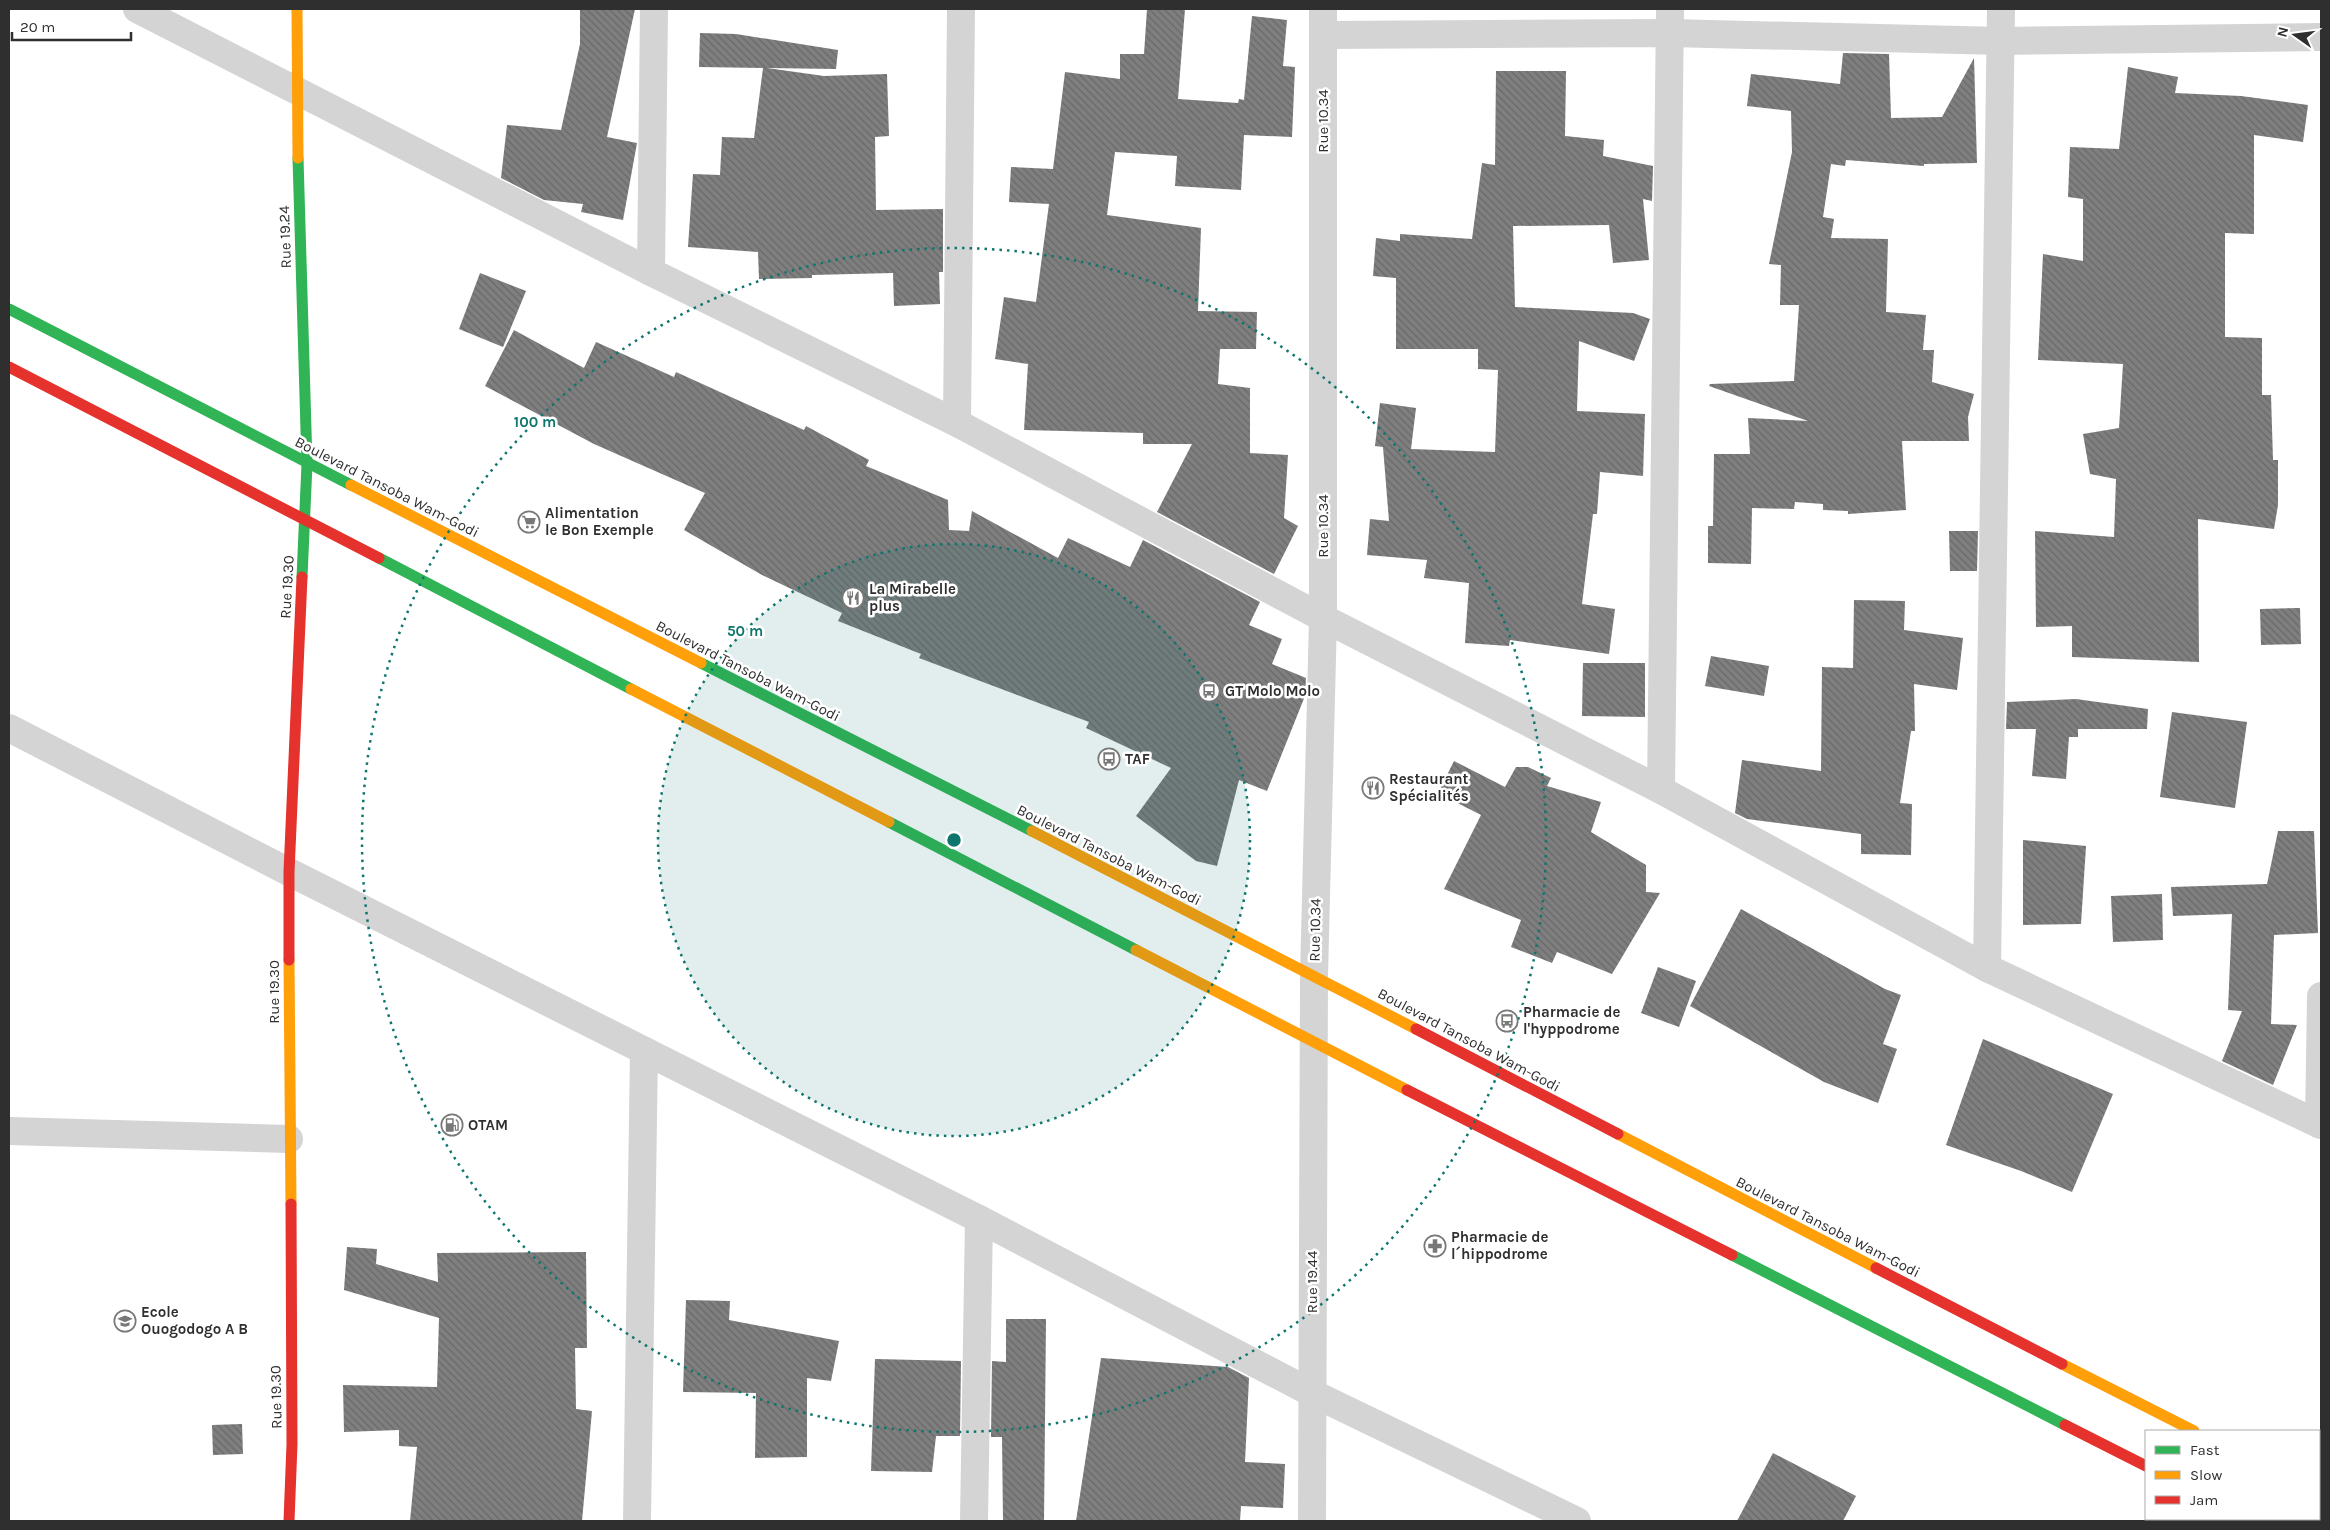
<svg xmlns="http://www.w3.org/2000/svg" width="2330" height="1530" font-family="Karla,sans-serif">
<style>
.building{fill:url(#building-back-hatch)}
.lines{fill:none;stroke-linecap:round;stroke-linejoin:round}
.street{stroke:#d4d4d4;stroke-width:28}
.fast{stroke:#30b455;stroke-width:11}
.slow{stroke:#ff9f0a;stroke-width:11}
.jam{stroke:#e5322d;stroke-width:11}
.ring{fill:none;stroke:#0f766e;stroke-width:2.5;stroke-dasharray:2.5 5}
.labels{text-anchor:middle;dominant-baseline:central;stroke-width:5;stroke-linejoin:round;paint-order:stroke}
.street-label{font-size:15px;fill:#2f2f2f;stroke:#fff}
.poi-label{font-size:15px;font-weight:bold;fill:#2f2f2f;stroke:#fff;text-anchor:start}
.centre{fill:#0f766e;stroke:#fff;stroke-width:2.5}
.ring-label{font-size:15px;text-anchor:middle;font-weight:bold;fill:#0f766e;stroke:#fff;stroke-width:5;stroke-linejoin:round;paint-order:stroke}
</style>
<defs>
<pattern id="building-back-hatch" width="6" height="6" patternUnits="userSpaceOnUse" patternTransform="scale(1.25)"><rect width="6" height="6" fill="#7f7f7f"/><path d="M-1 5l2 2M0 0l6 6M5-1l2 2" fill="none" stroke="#686868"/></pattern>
</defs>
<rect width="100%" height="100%" fill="#fff"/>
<g class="building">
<polygon points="580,9 635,9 607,137 637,143 623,220 581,212 583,204 544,200 501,178 507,125 561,130 580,44"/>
<polygon points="1147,9 1185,9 1178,99 1238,103 1239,99 1244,100 1252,16 1287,20 1283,66 1295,67 1292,137 1244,135 1241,190 1175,186 1177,156 1115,152 1107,215 1201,228 1198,311 1257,312 1256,349 1220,349 1218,384 1250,388 1250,453 1288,455 1284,518 1298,526 1274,574 1157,512 1192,444 1143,444 1143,433 1024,430 1028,364 995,359 1004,297 1036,302 1049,204 1009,202 1011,167 1053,169 1065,72 1120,79 1120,54 1144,54"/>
<polygon points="700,33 736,34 838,50 836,69 767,68 824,76 887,74 889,136 875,137 876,210 943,209 943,272 939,272 940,304 894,306 893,273 812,275 812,278 759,279 758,252 688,247 693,174 720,175 722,137 754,138 763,68 699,67"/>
<polygon points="1843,53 1889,54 1891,118 1942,117 1974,58 1977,163 1924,164 1924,166 1846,160 1845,166 1831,164 1823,217 1834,219 1831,238 1888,239 1886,312 1926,315 1923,350 1934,350 1932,382 1974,394 1968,417 1969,441 1902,441 1906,510 1848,514 1848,511 1823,510 1823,504 1795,502 1794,509 1752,508 1751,564 1708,563 1708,526 1713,526 1714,454 1750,454 1748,418 1808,421 1709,386 1710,384 1794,381 1799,305 1780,305 1781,265 1769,264 1792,152 1791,111 1747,106 1751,74 1840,84"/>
<polygon points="2128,67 2178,77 2175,93 2241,96 2308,105 2303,142 2254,135 2254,234 2225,233 2225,337 2262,338 2262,395 2271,395 2273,460 2278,460 2278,505 2274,529 2198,519 2199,662 2072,657 2072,626 2036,627 2035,531 2114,537 2116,479 2090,474 2083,434 2119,428 2123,364 2038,360 2043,254 2083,261 2083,199 2068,197 2070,147 2119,149"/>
<polygon points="1496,71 1566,71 1565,136 1604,140 1603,156 1653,166 1652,201 1643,199 1649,260 1613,263 1609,225 1513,226 1515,307 1633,313 1650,319 1634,361 1579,341 1577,411 1645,414 1643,476 1600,472 1597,514 1593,514 1582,604 1615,609 1609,654 1510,640 1509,646 1465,643 1469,583 1424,578 1427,560 1367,555 1370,519 1389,521 1383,447 1375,446 1380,403 1416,408 1411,449 1495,452 1498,370 1478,369 1478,349 1396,349 1396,278 1373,276 1376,238 1400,241 1400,234 1472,239 1482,163 1495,165"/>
<polygon points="480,273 526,291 503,347 459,329"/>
<polygon points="514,330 584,368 596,342 674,377 676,372 804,430 806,426 869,460 866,466 948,500 949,530 969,531 972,511 1058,558 1068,538 1130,567 1143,540 1260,602 1249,625 1282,639 1272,664 1306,678 1305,696 1267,791 1239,780 1217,866 1196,861 1136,816 1171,768 1086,728 1089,722 919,658 921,654 838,621 842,613 762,575 684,530 705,493 594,444 485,386"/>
<polygon points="1949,531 1978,531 1977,571 1950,571"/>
<polygon points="1854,600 1905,601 1904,630 1963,638 1957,690 1914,684 1915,731 1911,731 1900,803 1912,804 1911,855 1861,854 1861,834 1747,819 1735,813 1742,760 1821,771 1822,667 1853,668"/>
<polygon points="2300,608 2301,644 2261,645 2260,609"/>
<polygon points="1711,656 1769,666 1764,696 1705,686"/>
<polygon points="1583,663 1645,663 1645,717 1582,716"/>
<polygon points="2076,699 2148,709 2147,729 2078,729 2078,737 2069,737 2066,779 2032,776 2036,729 2006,729 2007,702"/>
<polygon points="2172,712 2247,722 2235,808 2160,797"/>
<polygon points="1454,761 1505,787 1516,767 1528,767 1551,778 1547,786 1601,802 1591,832 1646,865 1646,892 1660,893 1612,974 1557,952 1552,963 1511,947 1521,920 1444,889 1481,815 1438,793"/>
<polygon points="2278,831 2314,831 2318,933 2274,935 2271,1024 2297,1025 2273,1085 2222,1061 2242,1011 2228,1010 2232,914 2173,916 2171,887 2267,884"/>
<polygon points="2023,840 2086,846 2081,924 2023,925"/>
<polygon points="2162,894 2163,940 2113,942 2111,896"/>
<polygon points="1741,909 1885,989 1901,995 1883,1044 1897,1049 1878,1103 1824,1082 1690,1006"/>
<polygon points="1658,967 1696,981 1679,1027 1641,1013"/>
<polygon points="1983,1039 2113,1094 2072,1192 2021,1171 1946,1145"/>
<polygon points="347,1247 377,1249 376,1264 438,1282 437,1253 586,1252 587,1348 575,1348 576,1409 592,1411 582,1521 410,1521 417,1447 399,1446 399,1430 344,1432 343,1385 437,1387 439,1318 344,1290"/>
<polygon points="686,1300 730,1301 729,1320 839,1341 831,1381 807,1378 807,1457 755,1458 756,1393 683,1392"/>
<polygon points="1006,1319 1046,1319 1044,1521 1003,1521 1002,1437 991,1437 992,1361 1006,1362"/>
<polygon points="1101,1358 1228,1367 1249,1378 1245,1462 1285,1464 1283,1508 1241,1506 1240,1521 1076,1521"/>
<polygon points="875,1359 961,1361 960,1436 936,1436 932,1472 871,1471"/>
<polygon points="242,1424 243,1454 213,1455 212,1425"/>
<polygon points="1773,1453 1856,1496 1843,1521 1737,1521"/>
</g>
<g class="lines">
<g class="street">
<polyline points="137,9 651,272 957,423 1323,618 1661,790 1987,968 2321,1125"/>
<polyline points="1323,35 1670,33 2001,41 2321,37"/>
<polyline points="651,272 654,9"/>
<polyline points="957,423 961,9"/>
<polyline points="9,728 289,872 979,1219 1312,1393 1577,1521"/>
<polyline points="1661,790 1670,9"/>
<polyline points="1987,968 2001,9"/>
<polyline points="2319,1124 2321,996"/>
<polyline points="9,1131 289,1139"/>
<polyline points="637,1521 644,1051"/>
<polyline points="974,1521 979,1219"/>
<polyline points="1312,1521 1314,976 1323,618 1323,9"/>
</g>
<g class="fast">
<polyline points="298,158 307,464 302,577"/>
<polyline points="9,309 351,485"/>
<polyline points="379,558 631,689"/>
<polyline points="701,663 1032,831"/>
<polyline points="889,822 1136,950"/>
<polyline points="1732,1255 2065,1425"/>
</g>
<g class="slow">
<polyline points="297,9 298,158"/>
<polyline points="351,485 701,663"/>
<polyline points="631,689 889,822"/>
<polyline points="1032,831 1416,1029"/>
<polyline points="1136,950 1407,1090"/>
<polyline points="289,960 291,1204"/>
<polyline points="1618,1134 1876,1268"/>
<polyline points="2062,1364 2194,1431"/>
<polyline points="2319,1495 2321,1496"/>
</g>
<g class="jam">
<polyline points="9,367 379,558"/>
<polyline points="289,960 289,872 302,577"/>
<polyline points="1416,1029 1618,1134"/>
<polyline points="1407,1090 1732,1255"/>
<polyline points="1876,1268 2062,1364"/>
<polyline points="2065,1425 2146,1466"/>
<polyline points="2250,1519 2254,1521"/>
<polyline points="289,1521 292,1444 291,1204"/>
</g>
</g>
<circle cx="954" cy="840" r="296" fill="#0f766e" fill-opacity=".12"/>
<g class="ring">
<circle cx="954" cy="840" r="296"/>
<circle cx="954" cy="840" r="592"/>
</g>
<defs>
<g id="supermarket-ring" transform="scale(1.125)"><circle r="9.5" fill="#fff" stroke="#787878" stroke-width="1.5"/><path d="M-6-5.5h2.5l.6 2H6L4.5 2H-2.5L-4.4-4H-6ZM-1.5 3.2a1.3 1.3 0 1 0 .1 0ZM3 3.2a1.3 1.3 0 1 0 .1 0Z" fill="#787878"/></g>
<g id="restaurant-ring" transform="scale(1.125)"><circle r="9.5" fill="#fff" stroke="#787878" stroke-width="1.5"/><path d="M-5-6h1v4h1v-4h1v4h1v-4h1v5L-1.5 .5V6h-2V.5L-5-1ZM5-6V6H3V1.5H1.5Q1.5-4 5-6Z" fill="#787878"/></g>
<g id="bus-ring" transform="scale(1.125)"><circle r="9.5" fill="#fff" stroke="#787878" stroke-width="1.5"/><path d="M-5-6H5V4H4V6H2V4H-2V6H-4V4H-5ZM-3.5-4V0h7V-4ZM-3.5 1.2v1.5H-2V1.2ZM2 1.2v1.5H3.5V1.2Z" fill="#787878"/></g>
<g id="fuel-ring" transform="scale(1.125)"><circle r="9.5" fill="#fff" stroke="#787878" stroke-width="1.5"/><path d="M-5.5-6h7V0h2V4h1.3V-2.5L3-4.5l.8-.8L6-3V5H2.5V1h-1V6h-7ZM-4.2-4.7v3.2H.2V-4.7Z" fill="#787878"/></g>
<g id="pharmacy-ring" transform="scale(1.125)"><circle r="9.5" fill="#fff" stroke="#787878" stroke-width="1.5"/><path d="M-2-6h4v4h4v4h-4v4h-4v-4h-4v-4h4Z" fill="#787878"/></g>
<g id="school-ring" transform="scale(1.125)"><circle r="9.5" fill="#fff" stroke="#787878" stroke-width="1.5"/><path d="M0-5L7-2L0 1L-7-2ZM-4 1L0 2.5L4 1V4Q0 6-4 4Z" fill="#787878"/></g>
</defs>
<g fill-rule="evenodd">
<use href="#supermarket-ring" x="529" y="522"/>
<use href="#restaurant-ring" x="853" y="598"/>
<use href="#bus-ring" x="1209" y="691"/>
<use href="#bus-ring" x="1109" y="759"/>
<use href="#restaurant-ring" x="1373" y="788"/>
<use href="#bus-ring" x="1507" y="1021"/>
<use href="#fuel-ring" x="452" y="1125"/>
<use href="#pharmacy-ring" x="1435" y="1246"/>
<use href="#school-ring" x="125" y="1321"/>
</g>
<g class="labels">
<g class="street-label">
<text transform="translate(1323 121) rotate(-90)">Rue 10.34</text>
<text transform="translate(285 237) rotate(-92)">Rue 19.24</text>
<text transform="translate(387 487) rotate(27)">Boulevard Tansoba Wam-Godi</text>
<text transform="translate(1323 526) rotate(-90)">Rue 10.34</text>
<text transform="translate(287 587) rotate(-87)">Rue 19.30</text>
<text transform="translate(748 671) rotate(27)">Boulevard Tansoba Wam-Godi</text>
<text transform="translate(1109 855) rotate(27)">Boulevard Tansoba Wam-Godi</text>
<text transform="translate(1315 930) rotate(-89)">Rue 10.34</text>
<text transform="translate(274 992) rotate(-90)">Rue 19.30</text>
<text transform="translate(1469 1040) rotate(28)">Boulevard Tansoba Wam-Godi</text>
<text transform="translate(1828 1227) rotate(27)">Boulevard Tansoba Wam-Godi</text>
<text transform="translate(1312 1282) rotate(-90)">Rue 19.44</text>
<text transform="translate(276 1397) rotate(-91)">Rue 19.30</text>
</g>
<g class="poi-label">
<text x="545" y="513">Alimentation<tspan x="545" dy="17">le Bon Exemple</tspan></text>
<text x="869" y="589">La Mirabelle<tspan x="869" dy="17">plus</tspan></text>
<text x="1225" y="691">GT Molo Molo</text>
<text x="1125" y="759">TAF</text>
<text x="1389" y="779">Restaurant<tspan x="1389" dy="17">Spécialités</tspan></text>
<text x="1523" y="1012">Pharmacie de<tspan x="1523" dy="17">l'hyppodrome</tspan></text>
<text x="468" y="1125">OTAM</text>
<text x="1451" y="1237">Pharmacie de<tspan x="1451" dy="17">l´hippodrome</tspan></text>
<text x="141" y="1312">Ecole<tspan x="141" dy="17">Ouogodogo A B</tspan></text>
</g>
</g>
<circle cx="954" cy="840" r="8" class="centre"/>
<g class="ring-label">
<text x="535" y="427">100 m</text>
<text x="745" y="636">50 m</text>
</g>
<rect width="2330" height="1530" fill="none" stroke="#2f2f2f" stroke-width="20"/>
<rect x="2145" y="1430" width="175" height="90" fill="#ffffff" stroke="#acacac"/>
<rect x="2155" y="1446" width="25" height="8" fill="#30b455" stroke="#acacac"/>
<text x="2190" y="1455" font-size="15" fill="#2f2f2f">Fast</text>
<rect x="2155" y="1471" width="25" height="8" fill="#ff9f0a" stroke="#acacac"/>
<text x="2190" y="1480" font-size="15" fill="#2f2f2f">Slow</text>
<rect x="2155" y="1496" width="25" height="8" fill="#e5322d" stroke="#acacac"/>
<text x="2190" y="1505" font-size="15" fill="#2f2f2f">Jam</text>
<g transform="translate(2295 35) rotate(284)" stroke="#ffffff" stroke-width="4" paint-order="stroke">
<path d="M0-4L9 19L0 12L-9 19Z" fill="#2f2f2f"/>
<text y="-8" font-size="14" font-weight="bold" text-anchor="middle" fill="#2f2f2f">N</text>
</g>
<path d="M12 32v8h119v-8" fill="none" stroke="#2f2f2f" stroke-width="2.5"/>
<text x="20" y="32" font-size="15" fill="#2f2f2f" stroke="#ffffff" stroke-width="4" paint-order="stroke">20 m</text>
</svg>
